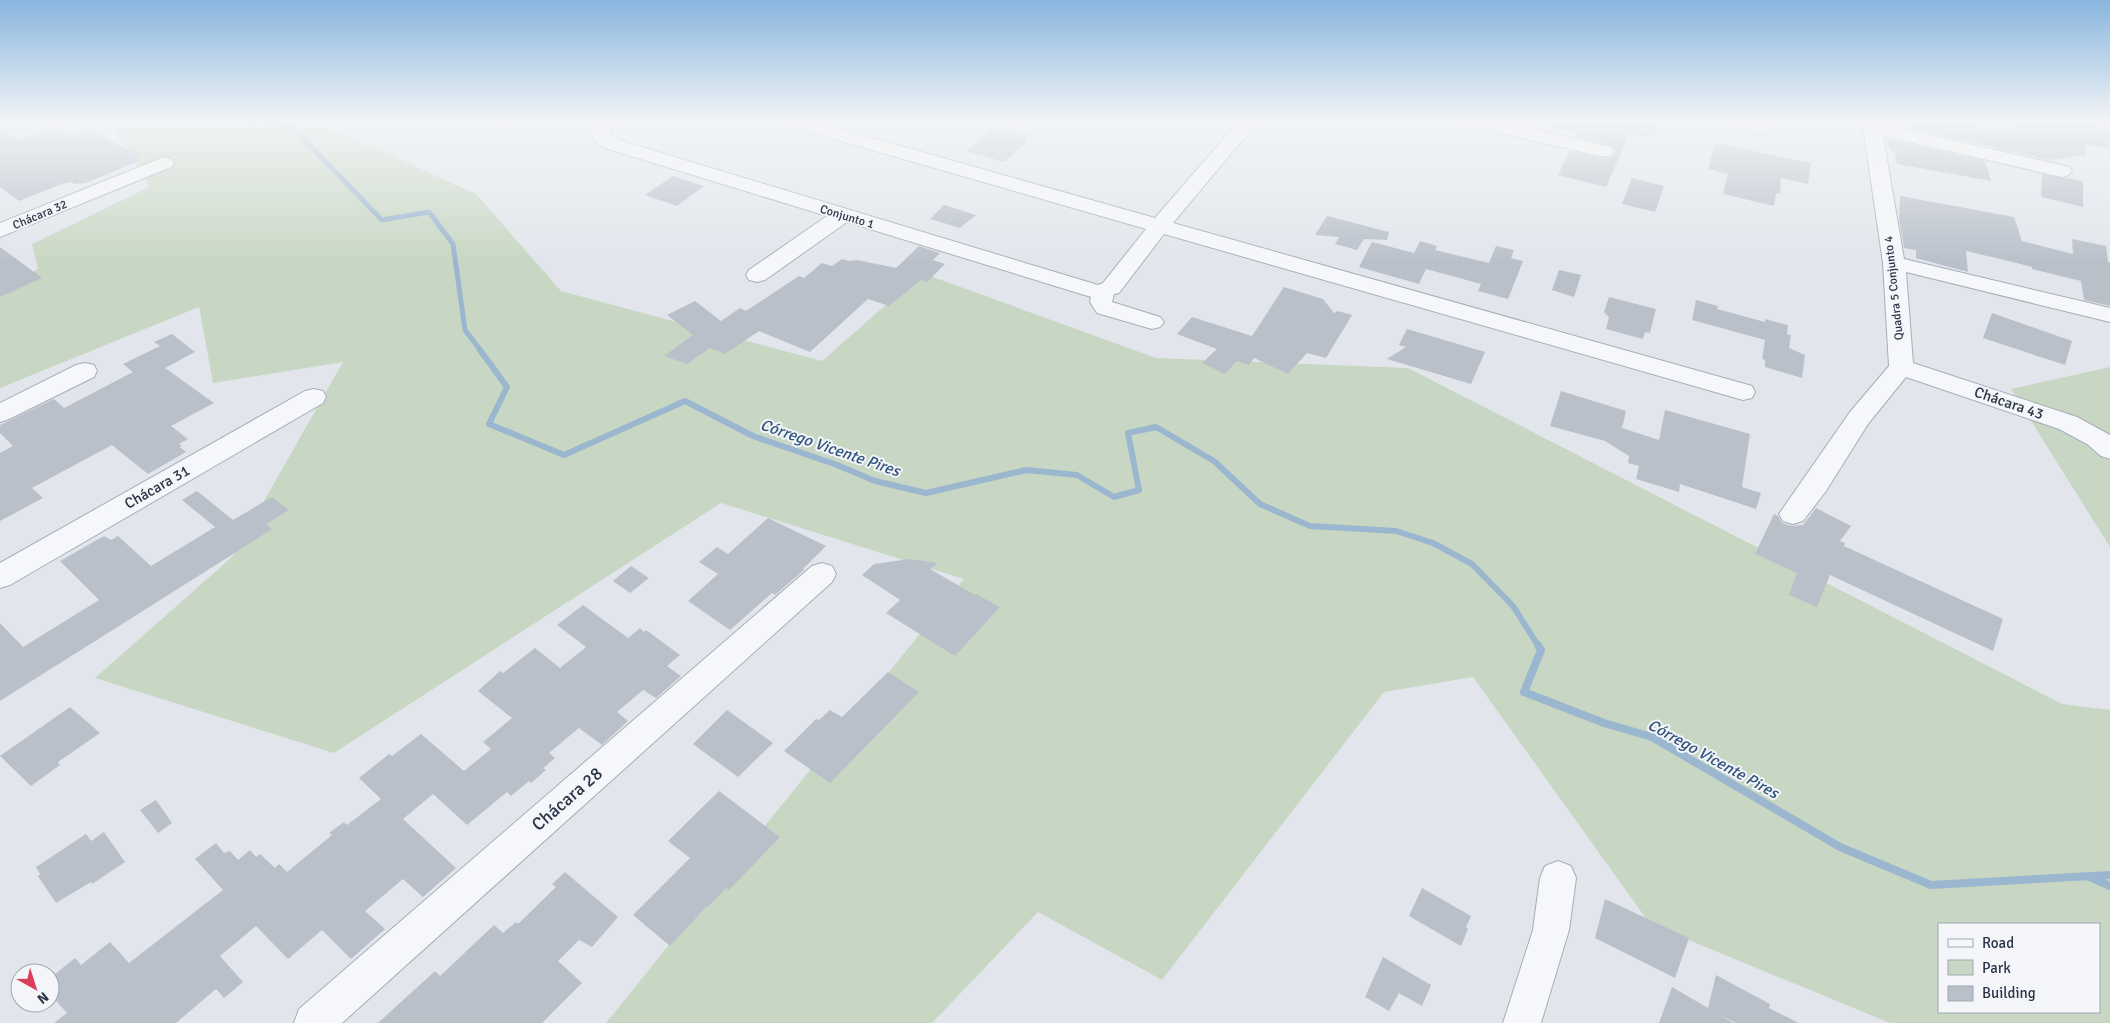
<svg xmlns="http://www.w3.org/2000/svg" width="2110" height="1023" font-family="Signika,sans-serif">
<style>
.green{fill:#c8d7c3;fill-rule:evenodd}
.lines{fill:none;stroke-linecap:round;stroke-linejoin:round}
.stream-far2{stroke:#9bb6cf;stroke-width:5}
.stream-far1{stroke:#9bb6cf;stroke-width:6}
.stream{stroke:#9bb6cf;stroke-width:8}
.building{fill:#b9c0ca}
.minor-casing{stroke:#a7adb7;stroke-width:2}
.minor{fill:#f6f7fa;fill-rule:evenodd}
.labels{text-anchor:middle;dominant-baseline:central;stroke-width:4;stroke-linejoin:round;paint-order:stroke}
.far-street-label{font-size:12px;fill:#293446;stroke:#f3f5f9}
.street-label{font-size:15px;fill:#293446;stroke:#f3f5f9}
.water-label{font-size:16px;font-style:italic;fill:#2f547e;stroke:#f3f5f9}
.near-street-label{font-size:18px;fill:#293446;stroke:#f3f5f9}
</style>
<rect width="100%" height="100%" fill="#e2e6ec"/>
<g class="green">
<path d="M109,120h203l164,74 85,97 261,70 100,-88 234,85 252,10 654,336 48,6v313h-220l-240,-99 -177,-247 -89,15 -222,288 -124,-68 -106,111h-326l358,-444 -243,-76 -387,250 -239,-75 137,-121 111,-195 -130,21 -14,-76 -199,81v-99l38,-20 -6,-25 117,-57zM1939,924h160v88h-160z"/>
<polygon points="2110,367 2110,547 2011,389"/>
</g>
<g class="lines">
<polyline class="stream-far2" points="268,120 292,127 382,220 429,212 453,244 465,330 481,351"/>
<polyline class="stream-far1" points="480,350 507,387 489,424 564,455 685,401 753,436 837,465 875,481 926,493 1026,470 1077,475 1114,497 1139,490 1128,433 1156,427 1214,461 1260,504 1310,526 1396,531 1433,543 1472,564 1513,606 1539,647"/>
<g class="stream">
<polyline points="1538,645 1541,650 1524,692 1604,723 1652,737 1840,847 1931,885 2110,875"/>
<polyline points="2090,877 2110,886"/>
</g>
</g>
<g class="building">
<polygon points="1550,120 1659,120 1653,138 1630,133 1606,187 1558,175 1570,151 1605,159 1612,157 1616,152 1612,146 1576,137 1578,133 1550,127"/>
<polygon points="1908,120 1965,120 1965,123 2015,133 2011,120 2080,120 2110,129 2110,149 2085,144 2086,155 2048,160 1909,128"/>
<polygon points="55,126 72,135 88,128 140,157 135,159 139,161 86,183 75,184 71,182 62,184 19,201 0,187 0,129 19,140"/>
<polygon points="998,126 1029,135 1023,139 1028,141 1004,162 966,151 990,130"/>
<polygon points="1886,139 1985,161 1991,181 1897,164 1895,153 1890,149"/>
<polygon points="1715,143 1811,163 1808,184 1781,178 1780,194 1776,193 1774,206 1723,194 1728,174 1708,169"/>
<polygon points="2042,174 2083,181 2083,207 2041,197"/>
<polygon points="673,176 704,186 677,206 645,195"/>
<polygon points="1632,178 1664,186 1655,212 1622,204"/>
<polygon points="1900,196 2014,217 2022,241 2073,254 2072,239 2106,246 2108,262 2110,263 2110,306 2084,300 2081,281 2032,269 2032,267 2013,262 1966,251 1968,272 1916,258 1916,250 1904,248 1899,220"/>
<polygon points="944,205 976,215 960,228 930,219"/>
<polygon points="1327,216 1389,232 1387,240 1364,239 1357,250 1335,244 1339,237 1315,235"/>
<polygon points="1420,241 1437,246 1435,250 1489,263 1496,246 1514,250 1511,258 1523,261 1508,299 1478,291 1481,284 1426,269 1419,284 1359,267 1372,242 1414,253"/>
<polygon points="919,246 940,253 933,260 945,264 927,282 921,280 889,306 868,299 810,352 759,331 725,354 710,348 687,364 664,356 693,335 667,315 695,301 721,321 740,308 746,311 799,276 804,278 822,263 832,266 842,259 849,261 857,260 896,268"/>
<polygon points="0,247 15,258 42,278 0,297"/>
<polygon points="1559,270 1581,275 1574,297 1552,290"/>
<polygon points="1284,287 1323,299 1334,313 1338,311 1352,315 1326,358 1307,353 1288,374 1254,358 1249,365 1237,361 1225,374 1202,363 1217,349 1177,334 1192,317 1252,336"/>
<polygon points="1609,297 1656,309 1650,333 1645,332 1643,339 1606,329 1609,317 1604,312"/>
<polygon points="1696,300 1718,306 1717,309 1765,322 1765,319 1788,325 1787,334 1791,335 1789,348 1805,355 1802,378 1765,367 1765,360 1762,359 1765,340 1692,320"/>
<polygon points="1992,313 2072,341 2065,365 1983,338"/>
<polygon points="1407,329 1485,352 1471,384 1387,359 1406,347 1399,345"/>
<polygon points="172,334 195,352 165,368 214,403 171,426 188,439 179,444 182,446 180,447 186,452 148,474 112,445 32,488 43,498 0,521 0,453 13,446 0,433 0,425 54,399 64,408 133,372 123,364 160,346 154,342"/>
<polygon points="1561,391 1626,411 1622,428 1659,440 1665,410 1750,434 1742,487 1761,493 1756,509 1680,484 1679,492 1636,479 1639,466 1628,463 1629,456 1605,441 1550,426"/>
<polygon points="197,491 233,520 272,497 289,510 266,524 272,529 230,556 0,701 0,623 23,647 99,600 60,561 104,536 111,540 118,536 151,566 215,527 182,500"/>
<polygon points="1816,508 1851,526 1840,541 1845,543 1844,546 2003,619 1993,651 1830,575 1817,607 1789,595 1797,573 1755,554 1774,514 1778,516 1782,523 1792,526 1803,525"/>
<polygon points="768,518 826,546 803,569 804,570 775,595 772,593 730,630 688,601 718,574 699,562 717,547 728,554"/>
<polygon points="910,559 938,563 930,569 975,595 976,594 1000,607 955,656 886,613 900,600 862,575 874,564"/>
<polygon points="631,566 649,578 630,593 613,581"/>
<polygon points="583,605 628,638 640,628 644,632 646,630 680,655 667,666 681,676 656,698 643,690 617,712 628,721 602,745 579,728 549,753 555,758 543,768 546,770 531,783 529,781 511,796 507,792 467,825 433,794 403,819 456,868 423,897 403,879 365,911 385,929 351,959 322,930 288,959 256,926 220,956 243,982 224,998 216,989 176,1023 54,1023 67,1013 50,994 50,978 75,958 81,965 110,942 129,963 223,890 195,859 216,843 224,853 230,851 238,860 250,850 256,857 260,854 275,868 279,864 287,872 332,835 329,833 344,822 347,825 381,799 359,778 389,754 392,756 421,734 464,771 491,749 483,742 512,718 478,691 500,671 503,673 535,648 560,668 586,647 557,625"/>
<polygon points="888,672 919,692 830,783 784,751 816,719 819,720 830,710 842,717"/>
<polygon points="70,707 100,733 58,762 60,765 31,786 0,756"/>
<polygon points="727,710 773,743 738,777 693,744"/>
<polygon points="719,791 780,837 729,890 726,888 708,907 707,906 670,946 633,915 690,858 668,841"/>
<polygon points="156,800 172,823 158,833 140,810"/>
<polygon points="104,832 125,862 92,884 91,882 56,903 38,876 40,874 36,867 86,834 91,841"/>
<polygon points="565,872 618,917 592,947 579,940 558,961 582,983 542,1023 378,1023 435,971 440,976 494,925 503,933 516,922 518,924 556,887 552,884"/>
<polygon points="1422,888 1471,916 1466,927 1468,929 1461,946 1409,916"/>
<polygon points="1605,899 1689,938 1675,978 1595,938"/>
<polygon points="1383,957 1431,985 1422,1006 1399,993 1389,1011 1365,997"/>
<polygon points="1716,975 1770,1004 1769,1008 1799,1023 1736,1023 1716,1013 1734,1023 1659,1023 1672,987 1708,1008"/>
</g>
<g class="lines">
<g class="minor-casing">
<g id="minor">
<polygon points="600,120 620,120 609,132 611,135 622,141 1098,285 1103,283 1146,229 782,124 780,120 809,120 1155,218 1240,120 1259,120 1173,223 1752,386 1755,392 1752,398 1743,400 1164,234 1119,293 1114,294 1112,302 1160,317 1164,322 1160,327 1152,329 1097,313 1090,302 1091,297 847,222 765,280 757,282 749,280 746,275 749,270 827,216 608,149 597,143 591,132 593,125"/>
<polygon points="1460,120 1492,120 1611,147 1614,151 1611,155 1604,157 1462,124"/>
<polygon points="1717,120 1753,120 1768,123 1770,127 1768,131 1761,133 1719,124"/>
<polygon points="1862,120 1880,120 1881,124 2069,167 2072,171 2069,175 2062,177 1883,136 1904,259 2110,308 2110,322 1906,272 1913,363 2077,417 2110,435 2110,459 2101,456 2087,444 2059,429 1906,377 1868,424 1826,491 1803,521 1793,524 1783,521 1779,514 1850,412 1889,366 1883,263"/>
<polygon points="164,157 171,159 174,163 171,167 0,237 0,223"/>
<polygon points="85,363 94,365 97,371 94,377 9,419 0,422 0,403 76,365"/>
<polygon points="314,389 323,391 326,397 323,403 10,585 0,588 0,563 305,391"/>
<polygon points="822,563 832,566 836,574 832,582 342,1023 294,1023 299,1009 812,566"/>
<polygon points="1558,861 1571,866 1576,878 1569,930 1541,1023 1503,1023 1533,930 1540,878 1545,866"/>
</g>
</g>
<use href="#minor" class="minor"/>
</g>
<linearGradient id="sky" x2="0" y2="1"><stop stop-color="#89b5de"/><stop offset="0.46" stop-color="#f2f4f6"/><stop offset="1" stop-color="#f2f4f6" stop-opacity="0"/></linearGradient>
<rect width="2110" height="263" fill="url(#sky)"/>
<g class="labels">
<g class="far-street-label">
<text transform="translate(40 215) rotate(-23)">Chácara 32</text>
<text transform="translate(847 217) rotate(17)">Conjunto 1</text>
<text transform="translate(1894 288) rotate(-96)">Quadra 5 Conjunto 4</text>
</g>
<g class="street-label">
<text transform="translate(2009 403) rotate(19)">Chácara 43</text>
<text transform="translate(157 487) rotate(-30)">Chácara 31</text>
</g>
<g class="water-label">
<text transform="translate(830 448) rotate(19)">Córrego Vicente Pires</text>
<text transform="translate(1713 759) rotate(29)">Córrego Vicente Pires</text>
</g>
<g class="near-street-label">
<text transform="translate(567 799) rotate(-41)">Chácara 28</text>
</g>
</g>
<rect x="1938" y="923" width="162" height="90" fill="#f3f5f9" stroke="#a2a8b1"/>
<rect x="1948" y="939" width="25" height="8" fill="#f6f7fa" stroke="#a2a8b1"/>
<text x="1982" y="948" font-size="15" fill="#293446">Road</text>
<rect x="1948" y="960" width="25" height="15" fill="#c8d7c3" stroke="#a2a8b1"/>
<text x="1982" y="973" font-size="15" fill="#293446">Park</text>
<rect x="1948" y="986" width="25" height="15" fill="#b9c0ca" stroke="#a2a8b1"/>
<text x="1982" y="998" font-size="15" fill="#293446">Building</text>
<g transform="translate(35 988) rotate(141)"><circle r="24" fill="#f3f5f9" stroke="#a2a8b1"/>
<path d="M0-4L9 19L0 12L-9 19Z" fill="#da3e5a"/>
<text y="-8" font-size="14" font-weight="bold" text-anchor="middle" fill="#293446">N</text>
</g>
</svg>
